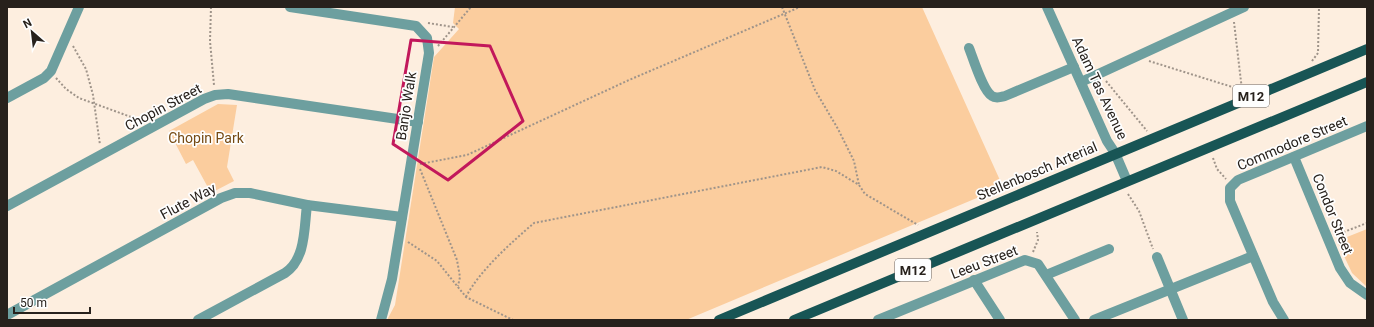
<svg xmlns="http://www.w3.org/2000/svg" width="1374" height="327" font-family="Roboto,sans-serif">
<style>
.green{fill:#fbcd9e}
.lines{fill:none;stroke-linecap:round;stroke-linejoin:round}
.path{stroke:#9f948a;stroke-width:2;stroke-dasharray:2 2;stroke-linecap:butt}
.minor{stroke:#6d9f9f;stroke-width:10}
.major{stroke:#185555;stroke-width:10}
.marked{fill:none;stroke:#c2185b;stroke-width:3;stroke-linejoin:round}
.labels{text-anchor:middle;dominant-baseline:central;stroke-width:3.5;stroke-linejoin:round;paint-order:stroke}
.shield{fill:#fefefe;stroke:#686360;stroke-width:1}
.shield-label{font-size:13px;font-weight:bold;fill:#27211c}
.street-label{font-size:14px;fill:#27211c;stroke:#fefefe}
.park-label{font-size:14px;fill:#754a13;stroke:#fefefe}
</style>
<rect width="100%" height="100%" fill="#fdeedf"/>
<g class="green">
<polygon points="455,7 922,7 1003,187 686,320 387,320 395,305 434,57 459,29 453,23"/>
<polygon points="218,104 237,105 227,167 234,181 211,193 193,160 186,164 169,131"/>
<polygon points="1367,229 1367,287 1352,273 1337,241"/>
</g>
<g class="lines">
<g class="path">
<polyline points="211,7 210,41 214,85"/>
<polyline points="782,7 815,90 838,129 854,161 859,185"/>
<polyline points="428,23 453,27"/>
<polyline points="73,46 86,69 93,95 100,145"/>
<polyline points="438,46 471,7"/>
<polyline points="1149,61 1242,90 1234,22"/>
<polyline points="1312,61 1318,53 1319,7"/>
<polyline points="56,78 66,89 79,98 142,121"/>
<polyline points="1106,81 1147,131"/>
<polyline points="1213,158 1217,169 1226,179"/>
<polyline points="420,164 467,155 629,80 800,7"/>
<polyline points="420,169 457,260 460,277 458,286"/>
<polyline points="1128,194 1139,211 1153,249"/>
<polyline points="1336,235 1367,223"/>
<polyline points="408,242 437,261 466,297 513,320"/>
<polyline points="1033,252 1038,240 1037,232"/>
<path d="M466,297c13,-26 46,-55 68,-74l288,-56 14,4 23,14 6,9 53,31"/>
</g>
<g class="minor">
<polyline points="290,7 416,26 427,38 429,53 392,279 381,320"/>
<polyline points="1047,7 1107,141 1115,153 1127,181"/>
<path d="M969,48c4,10 14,43 23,48 4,3 9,1 13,0l69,-29"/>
<polyline points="1081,82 1244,7"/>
<polyline points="7,98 44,78 51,71 79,7"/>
<polyline points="1294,157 1340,268 1350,283 1367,295"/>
<polyline points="7,206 204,99 215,95 228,94 418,122"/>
<polyline points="1157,257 1183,320"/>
<polyline points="1046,275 1109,249"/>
<polyline points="974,280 1000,320"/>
<polyline points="7,315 221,198 235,193 250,193 307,205 402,217"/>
<path d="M198,320l87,-47c21,-14 19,-45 22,-68"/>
<polyline points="878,320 1025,260 1038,264 1075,320"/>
<polyline points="1094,320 1253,256"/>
<polyline points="1284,320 1273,302 1230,201 1230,188 1238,180 1367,126"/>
</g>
<g class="major">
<polyline points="719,320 1367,49"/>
<polyline points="794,320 1367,82"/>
</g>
</g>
<path class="marked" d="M411,40l79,6 33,75 -75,59 -55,-36z"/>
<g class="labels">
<g class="shield">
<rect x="1233" y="85" width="36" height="22" rx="3"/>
<rect x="895" y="259" width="36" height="22" rx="3"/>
</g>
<g class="shield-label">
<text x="1251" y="96">M12</text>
<text x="913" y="270">M12</text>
</g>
<g class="street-label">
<text transform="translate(1100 88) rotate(65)">Adam Tas Avenue</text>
<text transform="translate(406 106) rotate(-81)">Banjo Walk</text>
<text transform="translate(163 107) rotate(-28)">Chopin Street</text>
<text transform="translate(1292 143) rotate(-23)">Commodore Street</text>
<text transform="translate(1037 171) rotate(-23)">Stellenbosch Arterial</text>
<text transform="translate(188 201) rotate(-28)">Flute Way</text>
<text transform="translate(1333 214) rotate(68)">Condor Street</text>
<text transform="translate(984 262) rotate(-21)">Leeu Street</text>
</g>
<g class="park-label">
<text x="206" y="138">Chopin Park</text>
</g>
</g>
<rect width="1374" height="327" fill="none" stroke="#27211c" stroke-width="16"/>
<g transform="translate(32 32) rotate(332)" stroke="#fefefe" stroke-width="3" paint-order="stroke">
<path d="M0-3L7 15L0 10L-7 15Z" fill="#27211c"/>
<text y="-6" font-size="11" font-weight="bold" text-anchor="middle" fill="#27211c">N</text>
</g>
<path d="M14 307v6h76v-6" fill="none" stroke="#27211c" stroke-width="2"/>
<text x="20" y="307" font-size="12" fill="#27211c" stroke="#fefefe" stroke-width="3" paint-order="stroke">50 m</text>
</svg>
